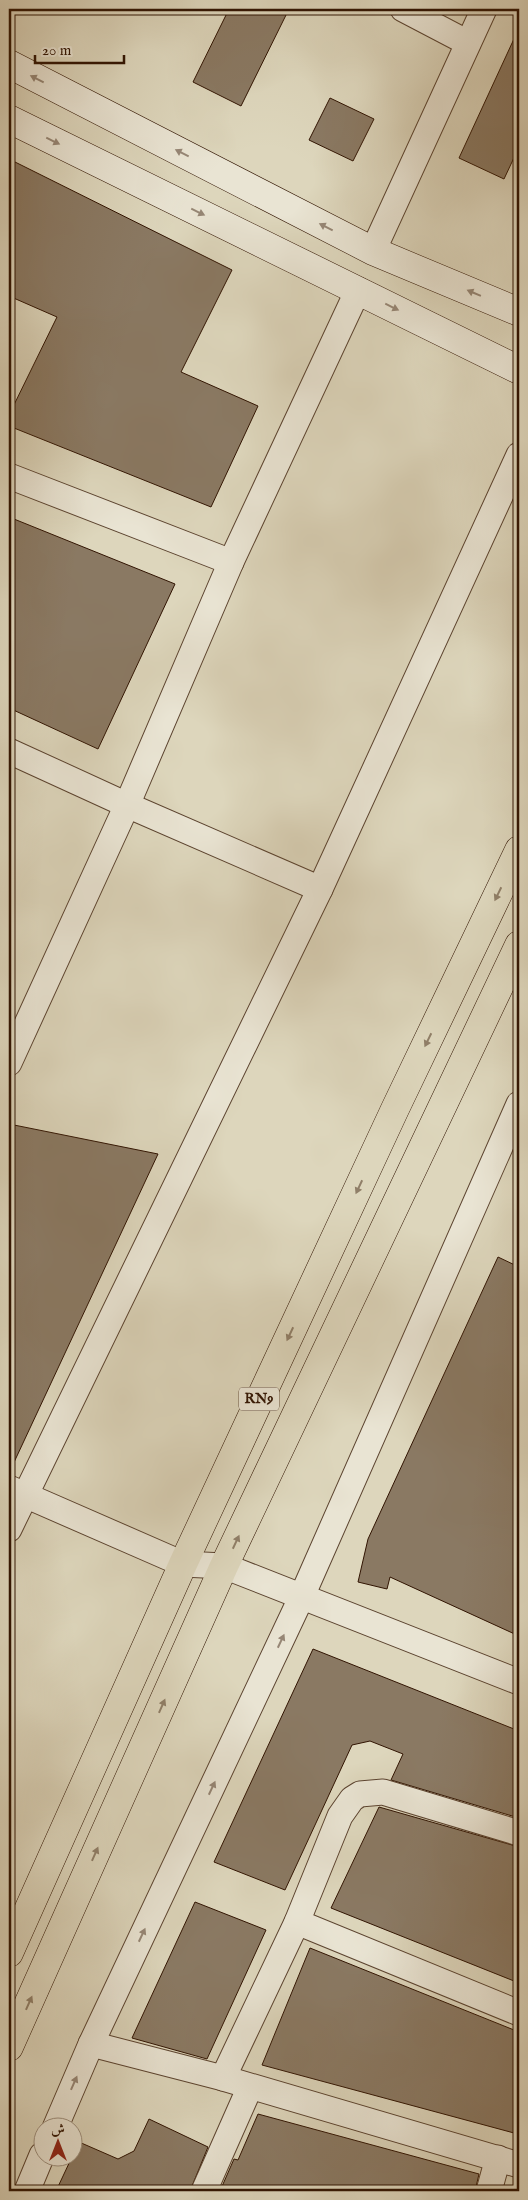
<svg xmlns="http://www.w3.org/2000/svg" width="528" height="2200" font-family="'IM FELL English',Amiri,serif">
<style>
.building{fill:#8a7963;stroke:#311402}
.lines{fill:none;stroke-linecap:round;stroke-linejoin:round}
.minor-casing{stroke:#5c4430;stroke-width:27}
.secondary-casing{stroke:#311402;stroke-width:29}
.trunk-casing{stroke:#311402;stroke-width:29}
.minor{stroke:#e9e4d3;stroke-width:25}
.secondary{stroke:#e9e4d3;stroke-width:28}
.trunk{stroke:#ddd6bc;stroke-width:28}
.oneway{fill:#968675}
.oneway2{fill:#907f68}
.labels{text-anchor:middle;dominant-baseline:central;stroke-width:4.5;stroke-linejoin:round;paint-order:stroke}
.shield{fill:#e9e4d3;stroke:#685241;stroke-width:1}
.shield-label{font-size:14px;font-weight:bold;fill:#311402}
</style>
<rect width="100%" height="100%" fill="#ddd6bc"/>
<filter id="stains"><feTurbulence type="fractalNoise" baseFrequency=".004" numOctaves="4"/><feColorMatrix values="0 0 0 0 .2 0 0 0 0 .09 0 0 0 0 .02 0 0 0 .5 -.17"/></filter>
<radialGradient id="worn" r=".72"><stop offset=".6" stop-color="#630" stop-opacity="0"/><stop offset="1" stop-color="#630" stop-opacity=".3"/></radialGradient>
<g class="building">
<polygon points="229,9 289,9 241,106 193,82"/>
<polygon points="519,28 519,147 504,179 459,158"/>
<polygon points="330,98 374,119 353,161 309,140"/>
<polygon points="9,159 232,270 181,372 258,406 211,507 9,426 9,415 57,317 9,296"/>
<polygon points="9,517 175,584 98,749 9,708"/>
<polygon points="9,1124 158,1154 9,1473"/>
<polygon points="498,1257 519,1267 519,1636 390,1577 387,1589 358,1582 368,1539"/>
<polygon points="313,1649 519,1731 519,1818 391,1780 403,1754 370,1741 352,1745 285,1890 214,1862"/>
<polygon points="379,1807 519,1847 519,1983 331,1908"/>
<polygon points="195,1902 266,1930 207,2059 132,2038"/>
<polygon points="310,1948 519,2032 519,2121 514,2133 262,2065"/>
<polygon points="258,2114 479,2174 475,2191 220,2191 234,2159 238,2160"/>
<polygon points="149,2119 208,2147 190,2191 56,2191 79,2142 118,2159 134,2151"/>
</g>
<g class="lines">
<g class="minor-casing">
<g id="minor">
<polyline points="403,9 468,43"/>
<polyline points="373,251 484,9"/>
<polyline points="9,476 231,562"/>
<polyline points="9,751 127,805 320,889"/>
<polyline points="9,1063 127,805 231,562 358,290"/>
<polyline points="9,1488 183,1564 224,1566 519,1682"/>
<polyline points="9,1529 320,889 519,455"/>
<polyline points="297,1922 519,2013"/>
<polyline points="91,2044 223,2078 519,2165"/>
<polyline points="223,2078 297,1922 340,1816 352,1799 360,1794 383,1792 519,1833"/>
<polyline points="55,2128 91,2044 302,1596 519,1104"/>
<polyline points="27,2191 42,2155"/>
<polyline points="204,2191 250,2087"/>
<polyline points="489,2191 498,2158"/>
</g>
</g>
<g class="secondary-casing">
<g id="secondary">
<polyline points="9,64 373,251 519,312"/>
<polyline points="9,119 519,370"/>
</g>
</g>
<g class="trunk-casing">
<g id="trunk">
<polyline points="9,1953 183,1564 395,1109 519,850"/>
<polyline points="9,2047 224,1566 519,945"/>
</g>
</g>
<use href="#minor" class="minor"/>
<use href="#secondary" class="secondary"/>
<use href="#trunk" class="trunk"/>
</g>
<defs><path id="oneway-solid" d="M-6-.8H1V-3.2L6.5 0L1 3.2V.8H-6Z" transform="scale(1.25)"/></defs>
<g class="oneway">
<use href="#oneway-solid" transform="translate(37 79) rotate(-153)"/>
<use href="#oneway-solid" transform="translate(53 141) rotate(26)"/>
<use href="#oneway-solid" transform="translate(182 153) rotate(-153)"/>
<use href="#oneway-solid" transform="translate(198 212) rotate(26)"/>
<use href="#oneway-solid" transform="translate(326 227) rotate(-153)"/>
<use href="#oneway-solid" transform="translate(474 293) rotate(-157)"/>
<use href="#oneway-solid" transform="translate(392 307) rotate(26)"/>
<use href="#oneway-solid" transform="translate(281 1641) rotate(-65)"/>
<use href="#oneway-solid" transform="translate(212 1788) rotate(-65)"/>
<use href="#oneway-solid" transform="translate(142 1935) rotate(-65)"/>
<use href="#oneway-solid" transform="translate(74 2083) rotate(-66)"/>
</g>
<g class="oneway2">
<use href="#oneway-solid" transform="translate(498 894) rotate(116)"/>
<use href="#oneway-solid" transform="translate(428 1040) rotate(116)"/>
<use href="#oneway-solid" transform="translate(359 1187) rotate(115)"/>
<use href="#oneway-solid" transform="translate(290 1334) rotate(115)"/>
<use href="#oneway-solid" transform="translate(236 1542) rotate(-65)"/>
<use href="#oneway-solid" transform="translate(162 1706) rotate(-66)"/>
<use href="#oneway-solid" transform="translate(95 1854) rotate(-66)"/>
<use href="#oneway-solid" transform="translate(29 2003) rotate(-66)"/>
</g>
<g class="labels">
<rect class="shield" x="239" y="1387.5" width="40" height="23" rx="4"/>
<g class="shield-label">
<text x="259" y="1399">RN9</text>
</g>
</g>
<rect width="528" height="2200" fill="none" stroke="#ddd6bc" stroke-width="30"/>
<rect x="10" y="10" width="508" height="2180" fill="none" stroke="#311402" stroke-width="2.5"/>
<rect x="15" y="15" width="498" height="2170" fill="none" stroke="#311402"/>
<g transform="translate(58 2142)"><circle r="24" fill="#e9e4d3" stroke="#9f917f"/>
<path d="M0-4L9 19L0 12L-9 19Z" fill="#8f2418"/>
<text y="-8" font-size="14" font-weight="bold" text-anchor="middle" fill="#311402">ش</text>
</g>
<path d="M35 55v8h89v-8" fill="none" stroke="#311402" stroke-width="2.5"/>
<text x="42" y="55" font-size="15" fill="#311402" stroke="#e9e4d3" stroke-width="4" paint-order="stroke">20 m</text>
<rect width="100%" height="100%" filter="url(#stains)"/>
<rect width="100%" height="100%" fill="url(#worn)"/>
</svg>
